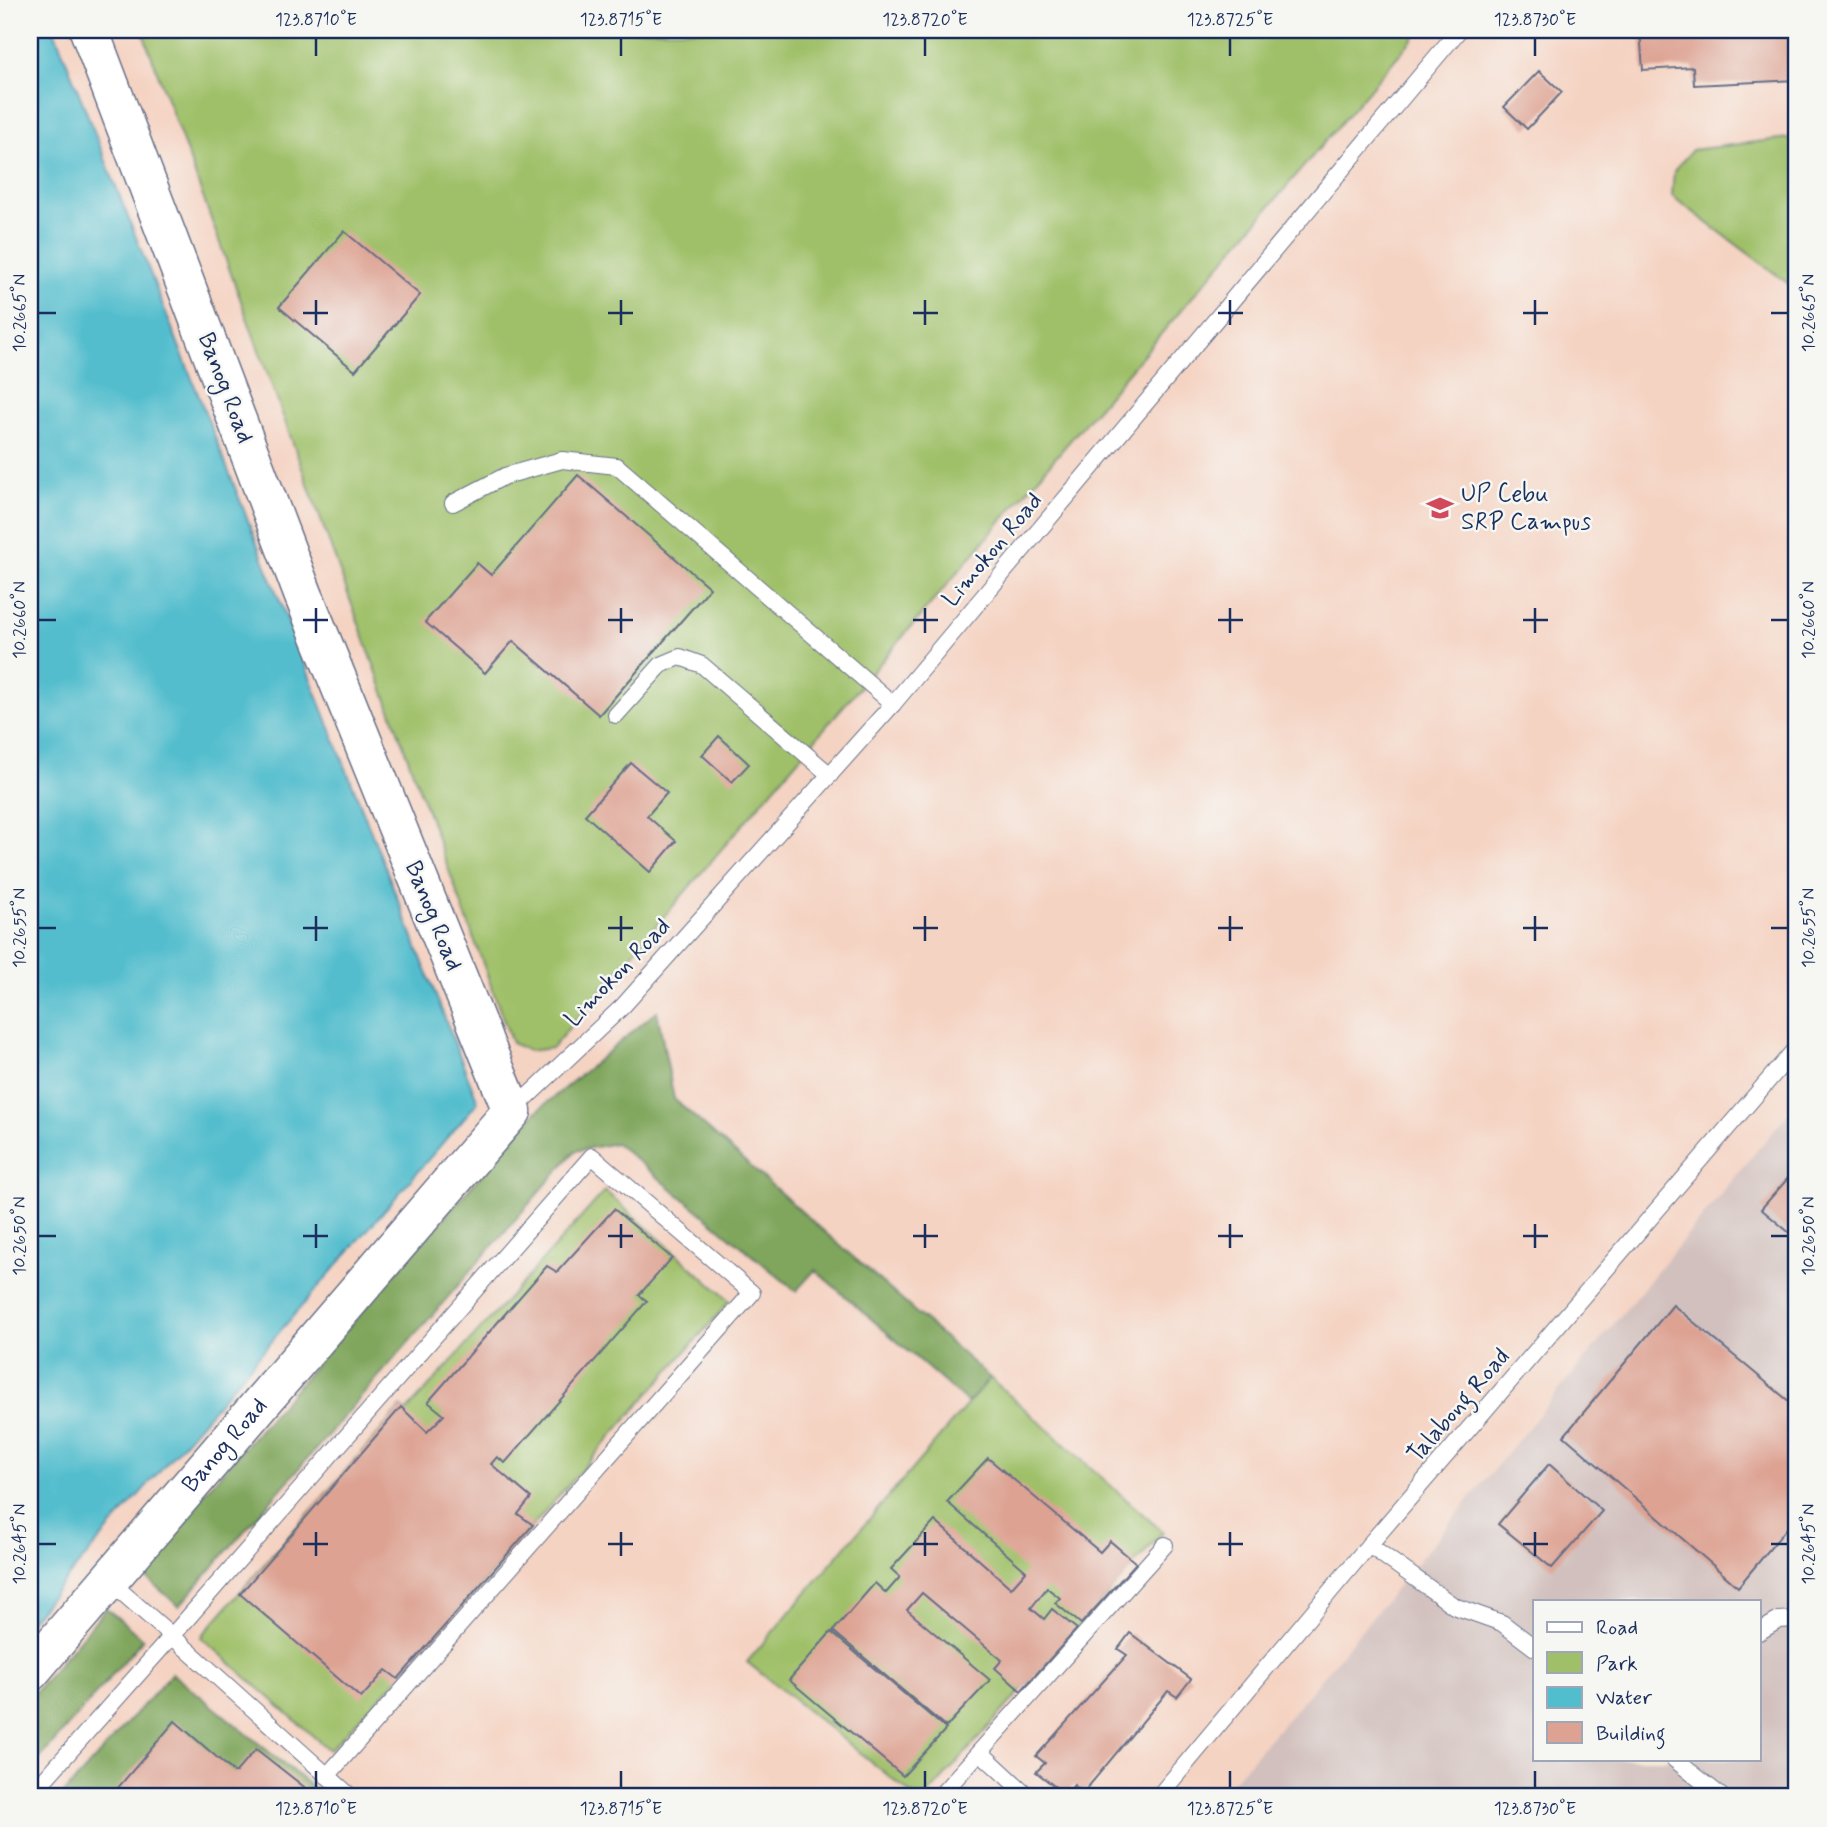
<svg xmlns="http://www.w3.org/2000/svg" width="1827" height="1827" font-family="Mynerve,sans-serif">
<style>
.built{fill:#f5d3c2;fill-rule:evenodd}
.industrial{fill:#d1c0bd;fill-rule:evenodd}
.green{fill:#9fc068;stroke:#5d7863;stroke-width:2}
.forest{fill:#7fa65c;stroke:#4d6a5d;stroke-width:2}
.water{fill:#52bdcd;stroke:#367696;stroke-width:2}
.building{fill:#dda292}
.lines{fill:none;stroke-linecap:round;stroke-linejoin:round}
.service-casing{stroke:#676f87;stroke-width:18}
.tertiary-casing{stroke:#676f87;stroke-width:41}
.service{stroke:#fff;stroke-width:16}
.tertiary{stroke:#fff;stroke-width:38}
.ticks{fill:none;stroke:#1b2f5e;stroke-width:2.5}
.labels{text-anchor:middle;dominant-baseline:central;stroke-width:5;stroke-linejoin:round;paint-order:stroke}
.street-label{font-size:24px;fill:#1b2f5e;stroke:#f6f6f2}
.poi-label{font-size:24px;fill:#1b2f5e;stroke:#f6f6f2;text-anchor:start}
.neatline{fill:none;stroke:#1b2f5e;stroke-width:2.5}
.ticks-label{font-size:18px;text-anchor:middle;fill:#1b2f5e}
</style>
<rect width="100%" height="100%" fill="#f6f6f2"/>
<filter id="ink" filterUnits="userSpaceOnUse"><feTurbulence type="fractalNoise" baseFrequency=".0143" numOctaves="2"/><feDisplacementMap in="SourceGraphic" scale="14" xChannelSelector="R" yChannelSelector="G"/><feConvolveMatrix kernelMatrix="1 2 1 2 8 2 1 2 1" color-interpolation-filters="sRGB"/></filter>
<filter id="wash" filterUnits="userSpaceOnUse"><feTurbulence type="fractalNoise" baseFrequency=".00686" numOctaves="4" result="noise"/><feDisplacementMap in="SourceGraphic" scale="28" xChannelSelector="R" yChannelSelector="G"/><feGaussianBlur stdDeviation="1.57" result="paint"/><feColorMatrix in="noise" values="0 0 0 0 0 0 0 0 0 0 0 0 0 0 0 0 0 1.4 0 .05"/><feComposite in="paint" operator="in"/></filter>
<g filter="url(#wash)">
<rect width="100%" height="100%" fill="#f4e7d4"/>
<path class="built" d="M49,30h1748v1767h-1767v-175l450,-519zM1535,1601h224v158h-224z"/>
<path class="industrial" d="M1797,1102v695h-578l92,-106zM1535,1601h224v158h-224z"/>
<g class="green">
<polygon points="142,30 1420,30 552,1048 529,1051 512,1043"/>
<polygon points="1797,137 1797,290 1672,196 1674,171 1692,150"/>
<polygon points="605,1191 730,1301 398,1679 329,1750 201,1637 401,1407 406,1412"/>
<polygon points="990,1378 1163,1532 926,1797 915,1797 747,1662"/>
</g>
<g class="forest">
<polygon points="657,1011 674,1099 990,1378 968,1403 815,1270 796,1291 616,1143 575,1151 179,1606 137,1570 536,1112"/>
<polygon points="106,1608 143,1639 30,1770 30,1698"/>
<polygon points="172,1673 322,1795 320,1797 61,1797"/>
</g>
<polygon class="water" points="30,30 54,30 478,1102 30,1621"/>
<g id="blocks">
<g class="building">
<polygon points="1640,30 1797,30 1797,80 1694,85 1693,67 1643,70"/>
<polygon points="1539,71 1562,92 1527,129 1504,107"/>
<polygon points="344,231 420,295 355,371 279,307"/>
<polygon points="578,475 710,588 599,715 513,641 485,673 425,622 477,563 491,575"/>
<polygon points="719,736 749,764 732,782 702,755"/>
<polygon points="631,763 667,793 647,816 676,841 650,872 585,815"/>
<polygon points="1797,1168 1797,1239 1761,1209"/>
<polygon points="614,1209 672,1258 639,1295 647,1301 505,1463 497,1457 491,1464 531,1498 518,1514 533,1525 398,1679 386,1670 361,1698 240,1594 401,1407 427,1432 444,1415 428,1402 547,1266 557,1272"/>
<polygon points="1673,1305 1797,1408 1797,1516 1738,1587 1564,1436"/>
<polygon points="988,1458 1100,1552 1110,1541 1136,1563 1081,1624 1055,1603 1060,1598 1047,1588 1031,1608 1044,1619 1052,1609 1077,1629 1021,1691 995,1668 1002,1660 922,1593 907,1610 990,1680 946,1727 833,1631 875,1583 886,1593 900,1577 891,1569 935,1521 1011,1588 1026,1571 947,1502"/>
<polygon points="1549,1464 1602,1511 1552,1568 1498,1524"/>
<polygon points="831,1632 946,1729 903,1776 789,1680"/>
<polygon points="1130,1633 1191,1679 1177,1697 1168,1691 1083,1793 1074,1785 1066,1795 1036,1772 1045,1763 1036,1756 1127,1655 1118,1649"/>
<polygon points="175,1721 235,1773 256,1749 317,1797 110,1797"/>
</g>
</g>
</g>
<g filter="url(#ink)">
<use href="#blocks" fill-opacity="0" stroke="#676f87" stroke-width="2"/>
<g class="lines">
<g class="service-casing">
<g id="service">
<polyline points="453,503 505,476 562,460 617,466 893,704"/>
<polyline points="616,715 661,665 680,657 702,665 830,775"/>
<polyline points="512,1111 623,1006 893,704 1459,30"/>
<polyline points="1369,1545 1454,1606 1502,1623 1535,1648"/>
<polyline points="108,1580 172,1636 592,1156 752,1293 327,1776"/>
<polyline points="1759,1632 1779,1620 1797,1619"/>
<polyline points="980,1752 1029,1797"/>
<polyline points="1674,1759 1722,1797"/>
<polyline points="30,1796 172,1636 351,1797"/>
<polyline points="939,1797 1165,1545"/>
<polyline points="1158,1797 1369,1545 1797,1047"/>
</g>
</g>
<g class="tertiary-casing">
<g id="tertiary">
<path id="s1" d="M30,1672l482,-561 -209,-517 -214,-564"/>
</g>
</g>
<use href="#service" class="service"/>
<use href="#tertiary" class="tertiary"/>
</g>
</g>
<path class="ticks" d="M316,38v18M621,38v18M925,38v18M1230,38v18M1535,38v18M316,300v25M621,300v25M925,300v25M1230,300v25M1535,300v25M38,313h18M303,313h25M608,313h25M913,313h25M1218,313h25M1523,313h25M1771,313h17M316,608v25M621,608v25M925,608v25M1230,608v25M1535,608v25M38,620h18M303,620h25M608,620h25M913,620h25M1218,620h25M1523,620h25M1771,620h17M316,916v25M621,916v25M925,916v25M1230,916v25M1535,916v25M38,928h18M303,928h25M608,928h25M913,928h25M1218,928h25M1523,928h25M1771,928h17M316,1224v24M621,1224v24M925,1224v24M1230,1224v24M1535,1224v24M38,1236h18M303,1236h25M608,1236h25M913,1236h25M1218,1236h25M1523,1236h25M1771,1236h17M316,1532v24M621,1532v24M925,1532v24M1230,1532v24M1535,1532v24M38,1544h18M303,1544h25M608,1544h25M913,1544h25M1218,1544h25M1523,1544h25M1771,1544h17M316,1771v17M621,1771v17M925,1771v17M1230,1771v17M1535,1771v17"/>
<defs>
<g id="university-bare" transform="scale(2.1)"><path d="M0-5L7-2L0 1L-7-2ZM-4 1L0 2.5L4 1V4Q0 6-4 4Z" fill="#d1495b" stroke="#f6f6f2" stroke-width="2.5" paint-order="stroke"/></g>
</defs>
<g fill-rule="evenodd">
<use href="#university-bare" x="1440" y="508"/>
</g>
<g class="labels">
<g class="street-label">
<text transform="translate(225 388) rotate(69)">Banog Road</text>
<text transform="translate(993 550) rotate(-50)">Limokon Road</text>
<text transform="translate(433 916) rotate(68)">Banog Road</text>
<text transform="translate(618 973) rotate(-46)">Limokon Road</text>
<text transform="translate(1459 1406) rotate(-49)">Talabong Road</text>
<text stroke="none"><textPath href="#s1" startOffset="299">Banog Road</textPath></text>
</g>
<g class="poi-label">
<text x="1461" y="494">UP Cebu<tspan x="1461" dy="28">SRP Campus</tspan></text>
</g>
</g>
<rect width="1827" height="1827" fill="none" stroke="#f6f6f2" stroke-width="77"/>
<rect x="1533" y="1600" width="228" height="161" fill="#f6f6f2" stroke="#9ea6b7" stroke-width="2"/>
<rect x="1547" y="1622" width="35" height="10" fill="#ffffff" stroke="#9ea6b7" stroke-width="2"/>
<text x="1596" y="1634" font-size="21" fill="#1b2f5e">Road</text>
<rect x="1547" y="1652" width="35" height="21" fill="#9fc068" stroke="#9ea6b7" stroke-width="2"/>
<text x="1596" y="1670" font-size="21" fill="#1b2f5e">Park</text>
<rect x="1547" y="1687" width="35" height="21" fill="#52bdcd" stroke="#9ea6b7" stroke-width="2"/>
<text x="1596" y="1704" font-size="21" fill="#1b2f5e">Water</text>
<rect x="1547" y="1722" width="35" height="21" fill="#dda292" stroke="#9ea6b7" stroke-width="2"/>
<text x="1596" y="1740" font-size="21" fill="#1b2f5e">Building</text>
<rect x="38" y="38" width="1750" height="1750" class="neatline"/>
<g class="ticks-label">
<text x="316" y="25">123.8710°E</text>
<text x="621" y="25">123.8715°E</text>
<text x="925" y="25">123.8720°E</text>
<text x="1230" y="25">123.8725°E</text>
<text x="1535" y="25">123.8730°E</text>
<text transform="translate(19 313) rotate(-90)" y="6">10.2665°N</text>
<text transform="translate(1808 313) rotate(-90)" y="6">10.2665°N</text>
<text transform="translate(19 620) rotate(-90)" y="6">10.2660°N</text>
<text transform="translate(1808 620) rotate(-90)" y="6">10.2660°N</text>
<text transform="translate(19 928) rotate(-90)" y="6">10.2655°N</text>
<text transform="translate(1808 928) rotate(-90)" y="6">10.2655°N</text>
<text transform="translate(19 1236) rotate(-90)" y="6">10.2650°N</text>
<text transform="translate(1808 1236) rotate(-90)" y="6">10.2650°N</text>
<text transform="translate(19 1544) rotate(-90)" y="6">10.2645°N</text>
<text transform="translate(1808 1544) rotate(-90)" y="6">10.2645°N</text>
<text x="316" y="1814">123.8710°E</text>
<text x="621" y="1814">123.8715°E</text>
<text x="925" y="1814">123.8720°E</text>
<text x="1230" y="1814">123.8725°E</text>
<text x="1535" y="1814">123.8730°E</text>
</g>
</svg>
